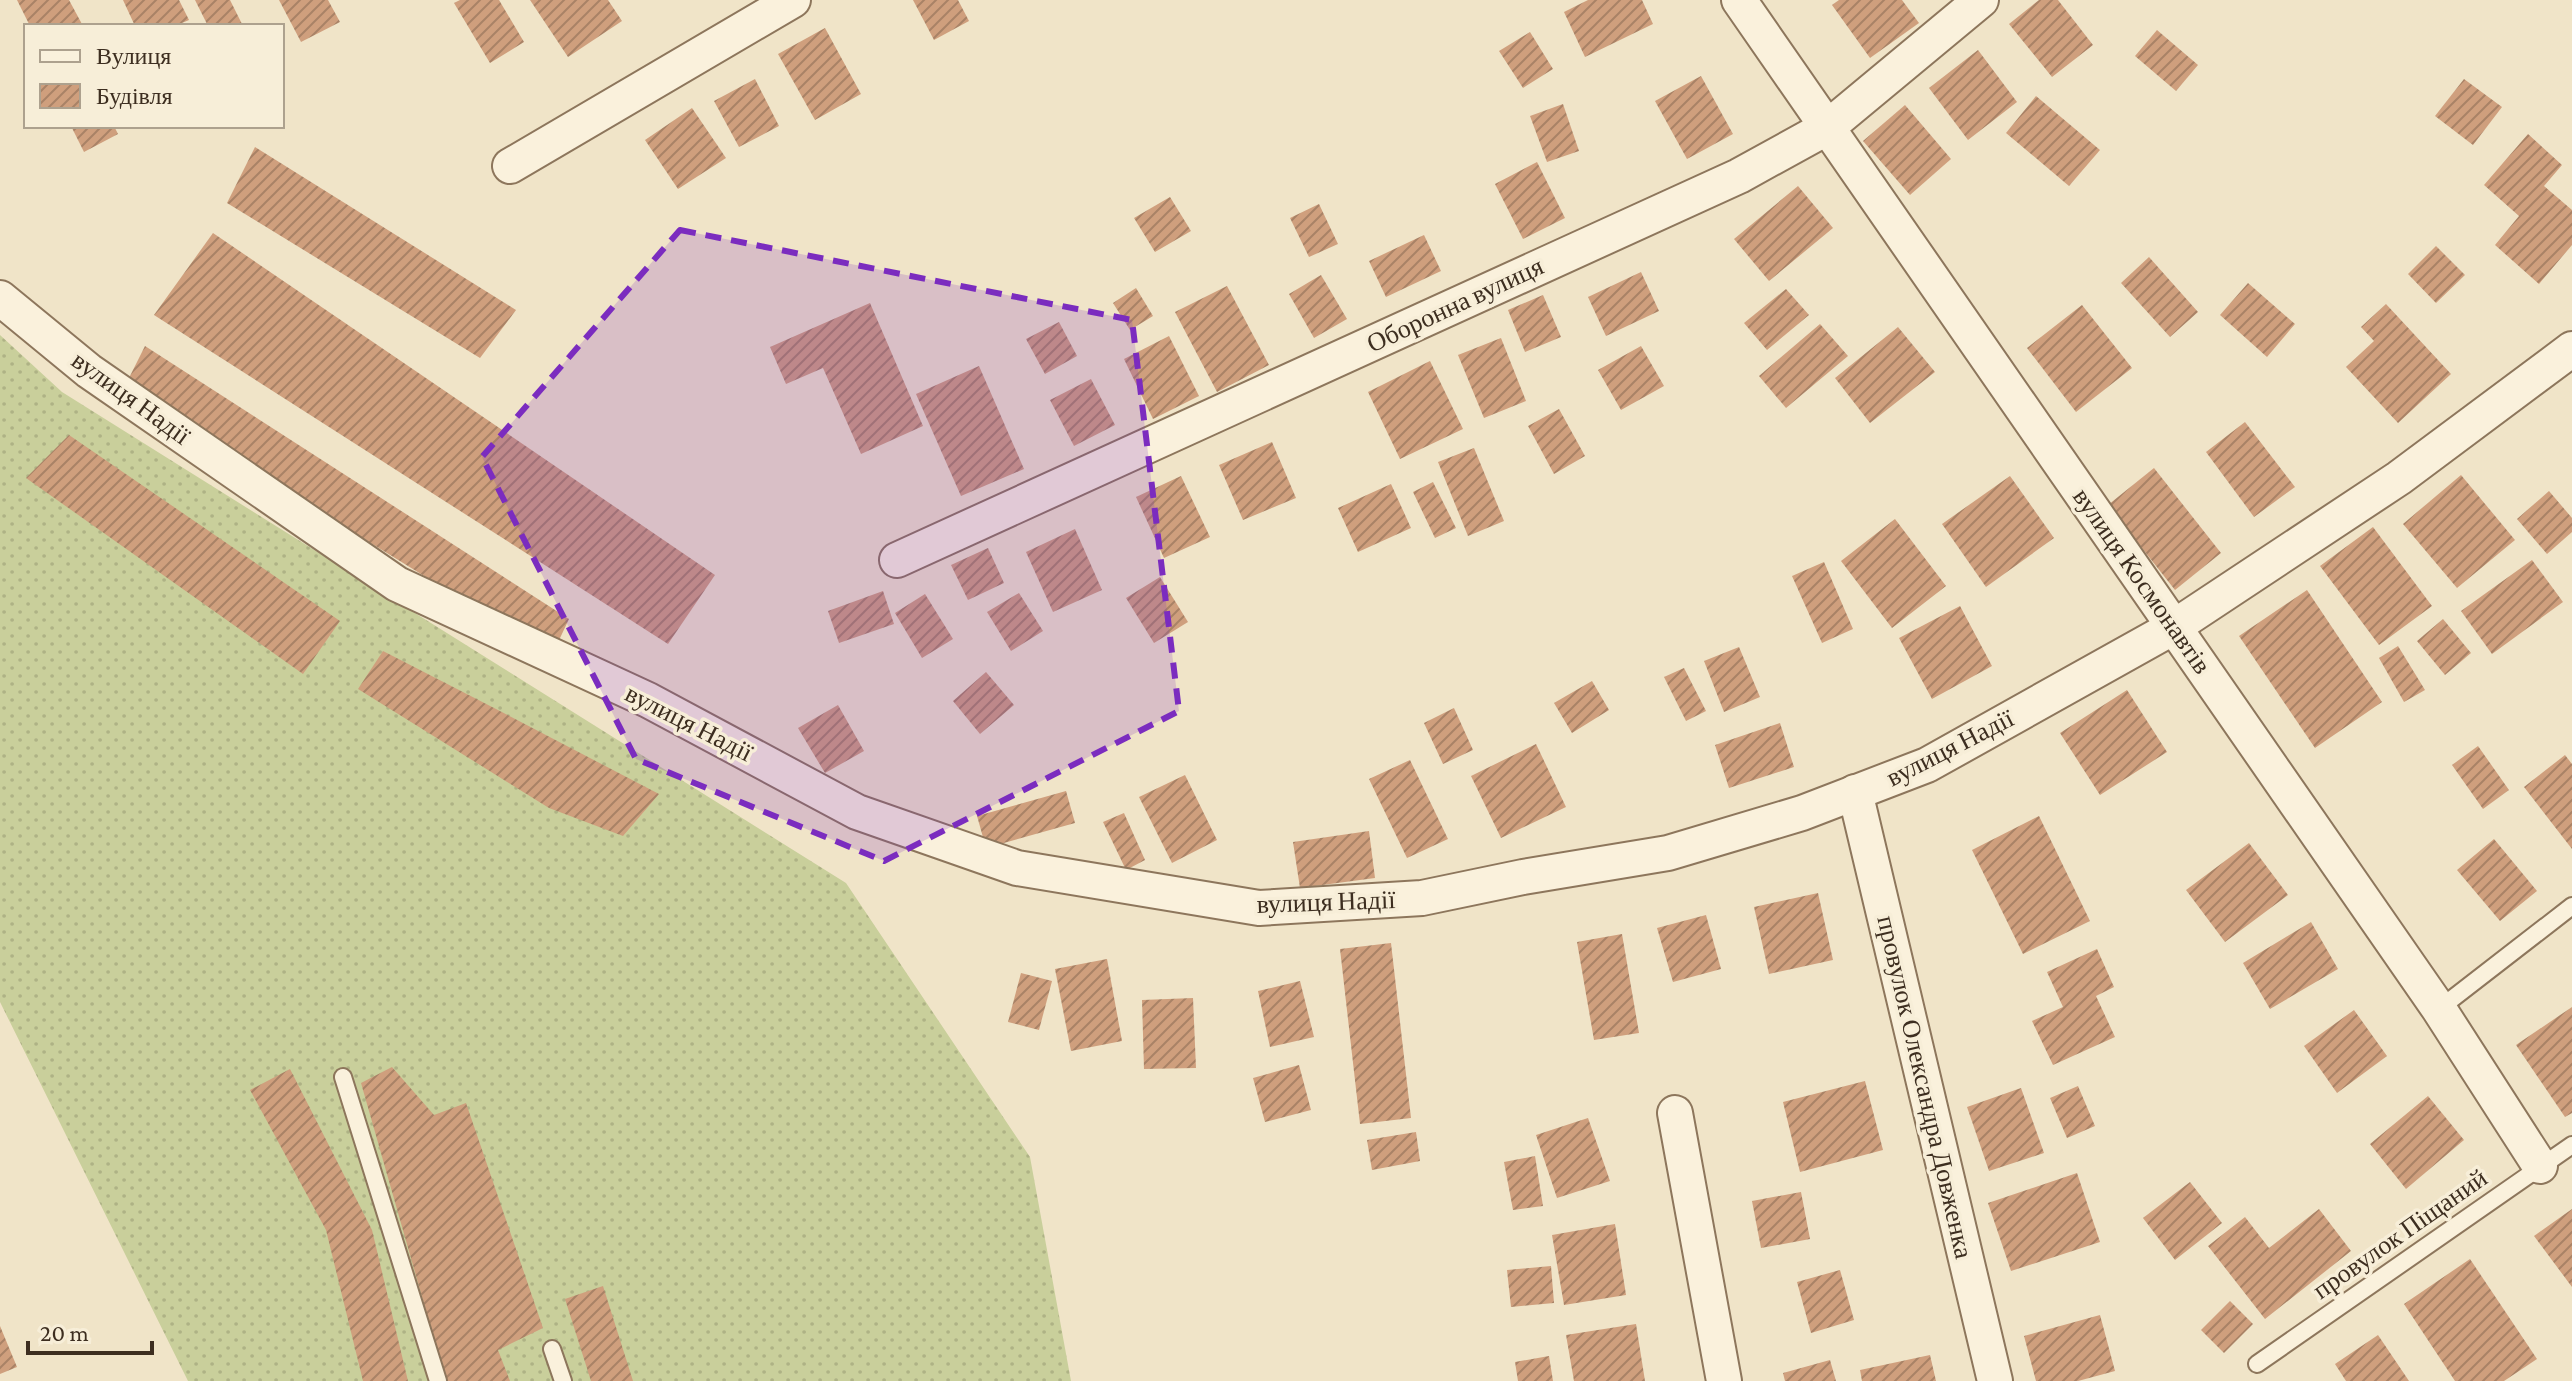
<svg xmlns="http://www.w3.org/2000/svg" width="2572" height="1381" font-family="'Crimson Pro',serif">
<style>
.grass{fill:url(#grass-dots)}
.building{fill:url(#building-hatch)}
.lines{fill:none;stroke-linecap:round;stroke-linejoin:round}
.service-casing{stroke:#8d765c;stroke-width:20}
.minor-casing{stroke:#8d765c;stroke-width:38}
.service{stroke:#faf1dc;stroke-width:16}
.minor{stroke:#faf1dc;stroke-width:34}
.marked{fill:#7b2cbf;fill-opacity:0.2;stroke:#7b2cbf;stroke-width:6;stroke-dasharray:16 10;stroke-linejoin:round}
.labels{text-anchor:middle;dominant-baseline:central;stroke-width:7;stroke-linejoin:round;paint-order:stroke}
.street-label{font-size:26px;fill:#3d2e20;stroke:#f7eed8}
</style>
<defs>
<pattern id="grass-dots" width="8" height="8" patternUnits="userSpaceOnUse" patternTransform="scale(2)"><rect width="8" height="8" fill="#c9cf9b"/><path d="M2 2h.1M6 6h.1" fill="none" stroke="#aeb285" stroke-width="1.8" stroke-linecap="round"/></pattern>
<pattern id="building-hatch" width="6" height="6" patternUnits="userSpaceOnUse" patternTransform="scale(2)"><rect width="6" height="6" fill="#cf9f7d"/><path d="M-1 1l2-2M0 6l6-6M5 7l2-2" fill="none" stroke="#a98266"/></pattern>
</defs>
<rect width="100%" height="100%" fill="#f0e4c8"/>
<polygon class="grass" points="0,335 62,392 846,883 1030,1157 1071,1381 188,1381 0,1002"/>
<g class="building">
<polygon points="17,0 69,0 83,26 30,26"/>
<polygon points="123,0 179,0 189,20 175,26 135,26"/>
<polygon points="195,0 230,0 243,26 208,26"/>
<polygon points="279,0 328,0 340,22 301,42"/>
<polygon points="460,0 499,0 524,42 490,63 454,3"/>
<polygon points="530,0 608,0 622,21 568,57"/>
<polygon points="913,0 958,0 969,21 934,40"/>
<polygon points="1588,0 1642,0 1653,24 1585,57 1564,12"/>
<polygon points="1839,0 1902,0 1919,23 1870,58 1832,5"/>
<polygon points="2039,0 2058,0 2093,45 2052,77 2009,24"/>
<polygon points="825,28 861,94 815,120 778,54"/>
<polygon points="2157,30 2198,65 2176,91 2135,56"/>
<polygon points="1530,32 1553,69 1523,88 1499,51"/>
<polygon points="1978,50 2017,102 1968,140 1929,88"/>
<polygon points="1701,76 1733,134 1687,159 1655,101"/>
<polygon points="755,79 779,126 739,147 714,101"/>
<polygon points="2464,79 2502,107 2473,145 2435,116"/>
<polygon points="2036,96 2100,150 2069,186 2006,133"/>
<polygon points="1563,104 1579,151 1547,162 1530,116"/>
<polygon points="1905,105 1951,159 1910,195 1863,141"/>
<polygon points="692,108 726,158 678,189 645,140"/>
<polygon points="71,126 114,126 118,134 84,152"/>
<polygon points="2528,134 2562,165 2544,186 2572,210 2572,245 2539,284 2495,245 2519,216 2484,185"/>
<polygon points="255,147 516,310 480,358 227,203"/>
<polygon points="1537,162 1565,218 1523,239 1495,184"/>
<polygon points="1798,186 1833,228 1769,281 1734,239"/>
<polygon points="1170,197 1191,231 1155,252 1134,218"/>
<polygon points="1319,204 1338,244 1309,257 1290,218"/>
<polygon points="213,233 715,575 668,644 154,315"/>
<polygon points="1424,235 1441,271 1386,297 1369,261"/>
<polygon points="2436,246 2465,275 2436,303 2408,274"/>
<polygon points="2149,257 2198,312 2170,337 2121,283"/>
<polygon points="1641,272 1659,311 1606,336 1588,297"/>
<polygon points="1321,275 1347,319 1314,338 1289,294"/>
<polygon points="2248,283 2295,324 2267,357 2220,315"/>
<polygon points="1227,286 1269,365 1217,392 1175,312"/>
<polygon points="1136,288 1153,316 1130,330 1113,303"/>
<polygon points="1786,289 1809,315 1767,350 1744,323"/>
<polygon points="1543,295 1561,337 1525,352 1508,310"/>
<polygon points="870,303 923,426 861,454 823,368 786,384 770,347"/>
<polygon points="2386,304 2451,374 2398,423 2346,367 2374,341 2361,327"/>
<polygon points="2082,305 2132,368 2076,412 2027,348"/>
<polygon points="1059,322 1077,356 1045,374 1026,339"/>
<polygon points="1820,324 1848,356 1786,408 1759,376"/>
<polygon points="1898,327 1935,372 1870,423 1835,378"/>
<polygon points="1169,336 1199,396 1153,419 1124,359"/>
<polygon points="1501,338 1526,401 1484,418 1458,355"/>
<polygon points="145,346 569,619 552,655 123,390"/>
<polygon points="1641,346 1664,386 1621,410 1598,370"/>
<polygon points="1430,361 1463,429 1400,459 1368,392"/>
<polygon points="979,366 1024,469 961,496 916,394"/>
<polygon points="1091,379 1115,425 1074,446 1050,400"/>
<polygon points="1559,409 1585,456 1554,474 1528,426"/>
<polygon points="2245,422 2295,487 2254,517 2206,452"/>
<polygon points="69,435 340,621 303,674 26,478"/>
<polygon points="1272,442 1296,498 1243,520 1219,465"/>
<polygon points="1474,448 1504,521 1468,536 1438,462"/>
<polygon points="2154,468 2221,553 2175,590 2108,505"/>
<polygon points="2461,475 2515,540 2457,588 2403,524"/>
<polygon points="1181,476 1210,537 1164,558 1136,497"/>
<polygon points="2010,476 2054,538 1986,587 1942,524"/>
<polygon points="1433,482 1456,528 1435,538 1413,492"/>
<polygon points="1391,484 1411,528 1358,552 1338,508"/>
<polygon points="2549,491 2572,518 2572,532 2547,554 2517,519"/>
<polygon points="1895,519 1946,586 1892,628 1841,561"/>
<polygon points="2373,527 2432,606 2379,645 2320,566"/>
<polygon points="1075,529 1102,590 1053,612 1026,552"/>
<polygon points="988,548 1004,583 968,600 951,565"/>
<polygon points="2532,560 2563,602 2492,654 2461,611"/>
<polygon points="1824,562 1853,629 1822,643 1792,576"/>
<polygon points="1160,577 1188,622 1154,643 1126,598"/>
<polygon points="2307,590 2382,702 2315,748 2239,636"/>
<polygon points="883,591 894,624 839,643 828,611"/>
<polygon points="1019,593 1043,631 1011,651 987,612"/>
<polygon points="925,594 953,639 922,658 895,613"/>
<polygon points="1960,606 1992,666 1932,699 1899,638"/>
<polygon points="2443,619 2471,653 2445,675 2417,641"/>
<polygon points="2398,646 2425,690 2404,702 2379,658"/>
<polygon points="1739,647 1760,697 1724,712 1704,661"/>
<polygon points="383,651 496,709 659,794 623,836 549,808 358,689"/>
<polygon points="1684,668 1706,711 1686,721 1664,677"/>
<polygon points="986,672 1014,705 980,734 953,701"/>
<polygon points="1592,681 1609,710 1572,733 1554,703"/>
<polygon points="2127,690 2167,752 2100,795 2060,733"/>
<polygon points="838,705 864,751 825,773 798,728"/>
<polygon points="1454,708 1473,750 1443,764 1424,723"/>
<polygon points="1780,723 1794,767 1729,788 1715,745"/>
<polygon points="1536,744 1566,807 1501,838 1471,776"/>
<polygon points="2478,746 2509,790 2483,809 2452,765"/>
<polygon points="2565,755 2572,764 2572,849 2524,787"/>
<polygon points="1410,760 1448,839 1407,858 1369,779"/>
<polygon points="1185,775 1217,840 1172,863 1139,797"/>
<polygon points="1066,791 1075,823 986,848 977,816"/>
<polygon points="1124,813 1145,860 1126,870 1103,822"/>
<polygon points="2039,816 2090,921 2023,954 1972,850"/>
<polygon points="1369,831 1375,878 1300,888 1293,842"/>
<polygon points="2494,839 2537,891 2500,921 2457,870"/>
<polygon points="2249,843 2288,895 2225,942 2186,890"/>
<polygon points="1818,893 1833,960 1769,974 1754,907"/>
<polygon points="1706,915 1721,969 1673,982 1657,928"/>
<polygon points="2311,922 2338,969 2270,1009 2243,963"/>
<polygon points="1622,934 1639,1033 1594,1040 1577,942"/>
<polygon points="1391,943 1411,1118 1360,1124 1340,949"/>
<polygon points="2097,949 2114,987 2096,996 2115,1037 2053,1065 2032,1021 2063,1007 2047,972"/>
<polygon points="1107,959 1122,1041 1071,1051 1055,969"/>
<polygon points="1021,973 1052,981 1039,1030 1008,1022"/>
<polygon points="1300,981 1314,1037 1270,1047 1258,991"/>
<polygon points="1193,998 1196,1068 1144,1069 1142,1000"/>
<polygon points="2572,1007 2572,1113 2565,1117 2516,1045"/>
<polygon points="2354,1010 2387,1056 2337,1093 2304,1046"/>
<polygon points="1299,1065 1311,1110 1265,1122 1253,1078"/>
<polygon points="392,1067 434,1115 466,1103 543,1328 498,1350 510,1381 446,1381 361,1083"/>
<polygon points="290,1069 372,1230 408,1381 363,1381 326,1230 250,1090"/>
<polygon points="1865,1081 1883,1150 1800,1172 1783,1102"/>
<polygon points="2078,1086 2095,1126 2067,1138 2050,1098"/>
<polygon points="2021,1088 2044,1153 1989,1171 1967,1107"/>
<polygon points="2428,1096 2464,1140 2406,1189 2370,1144"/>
<polygon points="1588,1118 1610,1181 1557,1198 1536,1135"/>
<polygon points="1416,1132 1420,1161 1372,1170 1367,1140"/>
<polygon points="1535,1156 1543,1206 1513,1210 1504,1162"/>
<polygon points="2077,1173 2100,1242 2011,1271 1988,1203"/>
<polygon points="2190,1182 2222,1223 2175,1260 2143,1218"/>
<polygon points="1801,1192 1810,1239 1761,1248 1752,1201"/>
<polygon points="2319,1209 2351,1251 2265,1319 2208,1246 2245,1217 2269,1248"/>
<polygon points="2572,1209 2572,1287 2534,1236"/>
<polygon points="1615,1224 1626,1295 1564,1305 1552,1235"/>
<polygon points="2470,1259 2537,1359 2504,1381 2455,1381 2404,1304"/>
<polygon points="1551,1266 1554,1303 1511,1307 1507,1270"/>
<polygon points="1840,1270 1854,1320 1811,1333 1797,1282"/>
<polygon points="603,1286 633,1381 591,1381 565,1299"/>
<polygon points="2230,1301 2253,1324 2224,1353 2201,1330"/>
<polygon points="2100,1315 2115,1371 2078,1381 2036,1381 2024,1336"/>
<polygon points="1636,1324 1645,1381 1574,1381 1566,1335"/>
<polygon points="0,1326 17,1367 0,1374"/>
<polygon points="2378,1335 2409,1381 2346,1381 2335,1364"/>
<polygon points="1930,1355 1936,1381 1862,1381 1860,1370"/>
<polygon points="1549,1356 1553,1381 1518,1381 1515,1362"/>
<polygon points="1830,1360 1836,1381 1785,1381 1783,1373"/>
</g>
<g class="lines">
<g class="service-casing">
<g id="service">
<polyline points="2439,1009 2572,906"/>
<polyline points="343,1077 438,1381"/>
<polyline points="552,1349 563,1381"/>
<polyline points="2257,1364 2572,1145"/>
</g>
</g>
<g class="minor-casing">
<g id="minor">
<polyline points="1739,0 2439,1009 2540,1166"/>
<polyline points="510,166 793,0"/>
<polyline points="0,298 89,371 397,584 648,700 857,812 1017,868 1259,908 1422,898 1523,877 1668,853 1802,813 1927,765 2174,627 2399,478 2572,349"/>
<polyline points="897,560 1739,176 1828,127 1981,0"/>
<polyline points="1855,792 1995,1381"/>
<polyline points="1675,1113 1724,1381"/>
</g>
</g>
<use href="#service" class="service"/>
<use href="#minor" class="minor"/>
</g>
<path class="marked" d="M680,230l452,90 47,391 -295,150 -248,-102 -154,-302z"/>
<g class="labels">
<g class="street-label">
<text transform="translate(1455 305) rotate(-25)">Оборонна вулиця</text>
<text transform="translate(131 398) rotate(36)">вулиця Надії</text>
<text transform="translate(2142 581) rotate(55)">вулиця Космонавтів</text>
<text transform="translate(689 723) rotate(27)">вулиця Надії</text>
<text transform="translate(1950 748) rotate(-27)">вулиця Надії</text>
<text transform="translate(1326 902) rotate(-2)">вулиця Надії</text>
<text transform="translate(1925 1087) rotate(77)">провулок Олександра Довженка</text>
<text transform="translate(2400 1234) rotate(-35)">провулок Піщаний</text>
</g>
</g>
<rect x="24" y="24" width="260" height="104" fill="#f7eed8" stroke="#ada18e" stroke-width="2"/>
<rect x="40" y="50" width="40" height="12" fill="#faf1dc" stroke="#ada18e" stroke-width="2"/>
<text x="96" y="64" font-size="24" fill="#3d2e20">Вулиця</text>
<rect x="40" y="84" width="40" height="24" fill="url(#building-hatch)" stroke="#ada18e" stroke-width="2"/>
<text x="96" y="104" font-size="24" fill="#3d2e20">Будівля</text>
<path d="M28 1341v12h124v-12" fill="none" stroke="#3d2e20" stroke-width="4"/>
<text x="40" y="1341" font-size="24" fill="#3d2e20" stroke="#f7eed8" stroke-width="6" paint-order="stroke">20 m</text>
</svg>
